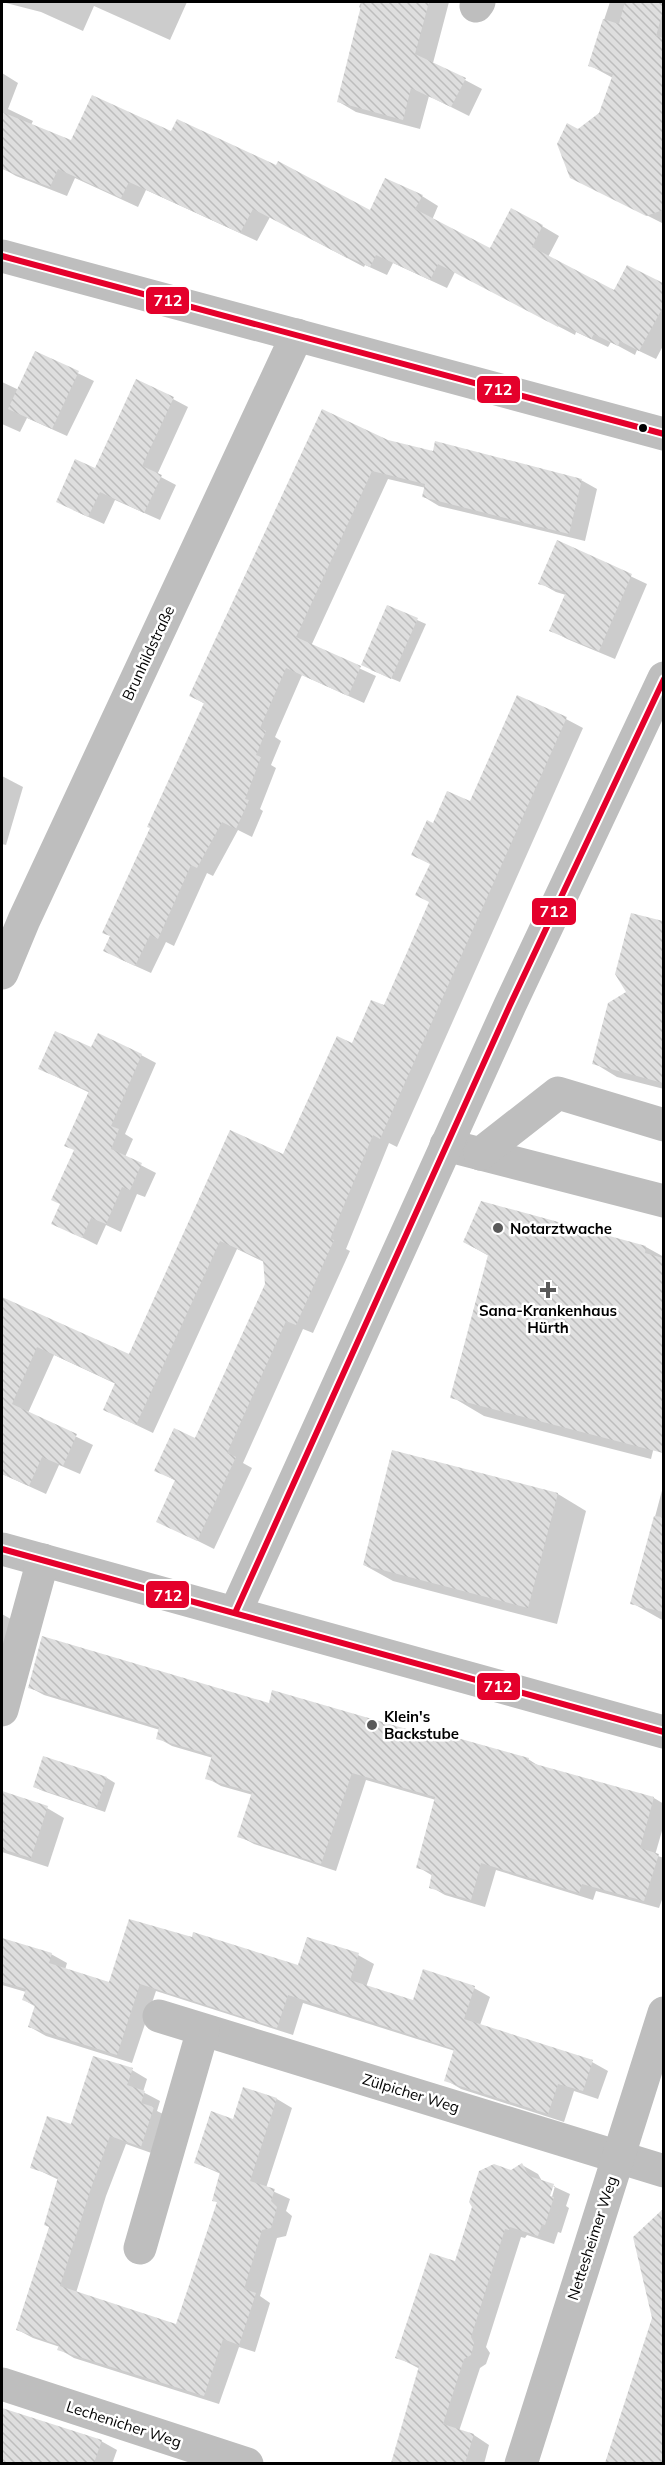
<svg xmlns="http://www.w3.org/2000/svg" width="665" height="2465" font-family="Mulish,sans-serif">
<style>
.shadow{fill:#0003;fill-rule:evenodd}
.building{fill:url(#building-back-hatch)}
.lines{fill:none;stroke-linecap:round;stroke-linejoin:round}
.minor{stroke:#bebebe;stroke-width:33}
.bus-1-casing{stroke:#fff;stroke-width:10}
.bus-1{stroke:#e4002b;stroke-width:6}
.bus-dot{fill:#000;stroke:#fff;stroke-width:2}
.poi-dot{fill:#595959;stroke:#fff;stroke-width:2}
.labels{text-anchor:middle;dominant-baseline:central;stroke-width:5;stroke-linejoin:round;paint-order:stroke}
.street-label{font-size:15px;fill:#000;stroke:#fff}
.poi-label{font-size:15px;font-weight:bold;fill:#000;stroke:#fff;text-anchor:start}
.line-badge{stroke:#fff;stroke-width:2}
.badge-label{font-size:16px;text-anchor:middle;font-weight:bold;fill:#fff}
</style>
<defs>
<pattern id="building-back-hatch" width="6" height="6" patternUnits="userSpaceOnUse" patternTransform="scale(1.5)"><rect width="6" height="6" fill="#dedede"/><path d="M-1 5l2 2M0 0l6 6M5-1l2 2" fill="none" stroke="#bdbdbd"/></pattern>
</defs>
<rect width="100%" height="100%" fill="#fff"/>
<g class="shadow">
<polygon points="2,2 187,2 170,40 94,6 83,31 41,12"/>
<polygon points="361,2 449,2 433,63 482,89 469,116 429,96 420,129 356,112 339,102 362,9 359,7"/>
<polygon points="610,2 664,2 664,224 571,177 578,131 601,114 613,78 589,65"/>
<polygon points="2,73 18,83 8,109 33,121 31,125 72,142 172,133 371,212 422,196 438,206 432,220 490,250 542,226 559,236 548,257 615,292 628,267 664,285 664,344 656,359 637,350 635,355 611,342 608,347 576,332 575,335 455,272 447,288 393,263 387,275 365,265 364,267 270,217 257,241 146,190 138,207 75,178 67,196 16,176 2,168"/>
<polygon points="36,353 94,381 67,436 27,418 20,432 2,424 2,382 19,390"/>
<polygon points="173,399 188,407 157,475 176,485 160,520 115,500 104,524 73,510 95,470"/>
<polygon points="388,441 434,453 581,480 597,489 585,541 439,506 424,497 426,488 388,479 311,646 376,676 364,703 302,675 275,737 281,741 271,765 276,768 260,809 263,811 252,837 238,830 213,876 207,873 174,946 166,942 151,973 120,959 105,950 205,704 191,696"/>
<polygon points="558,542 647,584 615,659 567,639 551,630 566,595 556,592 540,583"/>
<polygon points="388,607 426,624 400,682 371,670"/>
<polygon points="566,719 583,728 397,1147 389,1143 346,1249 350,1251 313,1333 303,1329 243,1463 252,1468 214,1549 158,1521 176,1481 156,1470 196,1440 266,1284 264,1262 237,1249 153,1433 105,1410 116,1384 54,1355 28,1413 93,1445 80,1474 59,1465 46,1494 2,1474 2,1299 129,1356 284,1156 353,1045 385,1007 430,902 432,865 413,854 434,825 471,803"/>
<polygon points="2,776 23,787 6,845 2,844"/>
<polygon points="632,915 664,923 664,1089 617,1077 594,1063 628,993"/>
<polygon points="92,1049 141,1055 156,1063 125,1134 133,1139 125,1157 156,1173 145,1197 137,1194 121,1232 106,1225 97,1245 53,1223 61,1205 90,1093 40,1069"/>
<polygon points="482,1202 646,1247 664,1257 664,1406 651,1459 484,1416 452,1397 489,1256 464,1242"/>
<polygon points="394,1452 558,1494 586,1511 557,1624 393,1581 364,1565"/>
<polygon points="664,1483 664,1621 632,1603"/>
<polygon points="2,1614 14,1621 2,1670"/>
<polygon points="29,1687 270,1705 528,1759 542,1768 654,1798 664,1804 664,1824 655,1855 664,1858 664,1894 659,1908 596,1891 593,1900 496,1870 485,1907 445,1895 431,1887 433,1876 418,1867 436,1800 366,1780 336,1871 254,1844 239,1836 253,1795 221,1786 207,1778 213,1758 172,1746 158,1738 160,1730 44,1695"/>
<polygon points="107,1778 115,1783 105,1812 43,1791 34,1787"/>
<polygon points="2,1793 47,1808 64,1818 48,1867 2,1852"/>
<polygon points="2,1939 51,1954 67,1963 65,1970 110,1983 299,1967 358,1955 374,1964 366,1987 414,2002 474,1988 490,1997 480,2025 592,2062 608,2071 598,2099 574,2091 564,2122 461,2089 446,2080 455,2051 303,2003 293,2035 156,1991 132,2063 46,2036 30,2027 36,2007 24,2000 26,1992 2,1985"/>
<polygon points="132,2070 147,2079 143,2092 160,2101 157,2111 169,2117 157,2155 126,2144 106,2196 76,2293 177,2326 218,2203 214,2200 221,2174 196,2163 234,2120 244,2089 277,2099 292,2108 266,2188 290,2199 286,2211 292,2216 286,2236 277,2238 260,2296 270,2303 255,2352 239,2347 219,2404 74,2358 59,2349 60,2347 33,2338 18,2330 50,2227 59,2180 32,2167 72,2126"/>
<path d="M522,2165l16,9 4,7 28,13 -4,12 3,2 -8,25 -3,-1 -4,12 -27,-9 -2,3 -4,-1 -35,110 4,6 -4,11 -6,4 -21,63 15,4 15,10 -5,19h-92l28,-95 -23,-12 114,-186zM552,2186h3l-5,18 -3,-1z"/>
<polygon points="657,2217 664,2219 664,2279 658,2277"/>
<polygon points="664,2285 664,2464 607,2464"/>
<polygon points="2,2409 101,2441 117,2450 112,2464 2,2464"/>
</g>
<g class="building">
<polygon points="362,2 429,2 415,54 466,78 451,107 411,88 403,120 337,102"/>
<polygon points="625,2 663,2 663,11 656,36 663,38 663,210 646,216 570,178 557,144 567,123 578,129 599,113 613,74 588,66 603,19 619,24"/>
<polygon points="92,95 171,131 177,119 276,165 278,161 370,210 385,178 423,195 415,209 490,248 511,208 543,225 532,247 614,290 627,265 663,283 663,307 639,351 620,341 618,346 594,334 591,339 559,323 558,327 438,264 430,280 376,255 370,267 348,257 347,258 253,209 240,233 129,182 121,198 58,169 50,187 2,169 2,112 71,140"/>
<polygon points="35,351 79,371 52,429 8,409"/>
<polygon points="136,379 174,397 142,466 162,475 144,513 100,492 88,517 56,502 75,459 95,468"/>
<polygon points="322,409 388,440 433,451 435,441 582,479 569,534 422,497 425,484 372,471 296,637 361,666 348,696 286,668 260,728 266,731 256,755 261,757 245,799 249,800 236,829 222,822 197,868 191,865 158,939 150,935 135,966 103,951 110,936 102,933 150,828 147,827 204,703 189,696"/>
<polygon points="557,540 632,574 599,651 549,631 566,592 538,584"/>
<polygon points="387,605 418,618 391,679 361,665"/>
<polygon points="517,695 567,717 380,1139 373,1135 330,1239 334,1240 296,1325 286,1321 227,1453 236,1457 197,1541 156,1522 175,1480 154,1471 174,1428 195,1438 265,1284 263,1260 220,1241 136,1425 103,1410 115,1383 37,1347 12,1404 77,1434 63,1466 42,1457 29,1486 2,1474 2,1297 129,1354 230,1130 283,1154 337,1036 352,1043 371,1000 384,1005 429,902 415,895 430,864 411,855 427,820 433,823 447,791 470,801"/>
<polygon points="631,913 663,921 663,1083 592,1064 608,1003 626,992 615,974"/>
<polygon points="55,1031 91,1047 98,1033 142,1054 111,1126 119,1129 111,1149 142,1163 130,1190 122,1187 106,1224 91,1218 82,1238 51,1224 60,1204 51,1200 74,1150 64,1146 89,1091 38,1069"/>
<polygon points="481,1201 646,1246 645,1253 663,1258 663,1453 450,1398 488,1255 463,1242"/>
<polygon points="392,1450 558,1493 528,1608 363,1565"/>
<polygon points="654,1516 663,1517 663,1612 630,1604"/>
<polygon points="42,1636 269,1703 272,1690 434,1737 442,1738 443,1734 529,1758 528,1762 654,1797 640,1848 659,1854 644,1901 582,1884 579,1893 481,1863 471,1900 429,1888 432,1872 416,1868 435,1797 352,1773 321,1864 237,1837 252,1792 205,1779 212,1755 156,1739 159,1727 28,1688"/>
<polygon points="43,1756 107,1777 96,1808 33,1787"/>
<polygon points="2,1791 48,1806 31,1858 2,1849"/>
<polygon points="129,1919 192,1937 193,1932 298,1965 307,1937 359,1953 350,1980 413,2000 423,1969 475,1986 464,2019 593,2060 583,2091 558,2084 548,2114 444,2081 454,2049 288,1995 277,2028 140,1984 117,2055 28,2027 35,2005 22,2000 26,1989 2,1982 2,1938 52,1953 49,1963 109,1982"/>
<polygon points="93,2056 133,2068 127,2085 145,2091 141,2103 154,2107 141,2147 110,2136 91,2188 60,2286 176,2324 217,2202 212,2201 220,2172 194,2163 211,2111 233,2119 243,2087 277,2098 250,2181 275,2189 271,2201 277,2207 271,2228 262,2230 244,2289 256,2293 239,2345 223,2339 204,2396 57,2350 59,2345 16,2330 49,2227 44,2225 58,2177 30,2168 47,2116 71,2124"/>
<polygon points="522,2163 529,2176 554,2184 550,2196 554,2197 545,2225 542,2224 538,2236 510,2227 509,2230 505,2229 471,2337 474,2343 471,2355 464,2359 443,2424 474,2434 465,2463 391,2463 419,2366 395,2358 430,2253 455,2261 472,2207 469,2202 479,2171 494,2164 511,2170"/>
<polygon points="663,2209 663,2463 605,2463 652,2318 633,2237"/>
<polygon points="2,2408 102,2440 94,2463 2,2463"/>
</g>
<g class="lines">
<g class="minor">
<polyline points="476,6 479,2"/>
<polyline points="2,256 664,434"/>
<polyline points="2,973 24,920 297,335"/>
<polyline points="446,1145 664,1201"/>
<polyline points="480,1154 558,1093 664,1125"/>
<polyline points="2,1549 664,1732"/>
<polyline points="235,1613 510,1005 664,678"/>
<polyline points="2,1710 43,1560"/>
<polyline points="159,2016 664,2171"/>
<polyline points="140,2248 203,2030"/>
<polyline points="2,2384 247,2464"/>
<polyline points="521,2464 664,2013"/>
</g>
<g class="bus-1-casing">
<g id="bus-1">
<polyline points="2,256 664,434"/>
<polyline points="2,1549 664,1732"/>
<polyline points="235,1613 510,1005 664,679"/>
</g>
</g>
<use href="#bus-1" class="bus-1"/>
</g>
<circle class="bus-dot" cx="643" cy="428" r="5"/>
<g class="poi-dot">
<circle cx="498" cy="1228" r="6"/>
<path d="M545 1281h6v6h6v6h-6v6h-6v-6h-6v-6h6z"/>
<circle cx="372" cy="1725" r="6"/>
</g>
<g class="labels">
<g class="street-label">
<text transform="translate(148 653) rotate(-65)">Brunhildstraße</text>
<text transform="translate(411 2093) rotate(17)">Zülpicher Weg</text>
<text transform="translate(592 2238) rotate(-72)">Nettesheimer Weg</text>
<text transform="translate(124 2424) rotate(18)">Lechenicher Weg</text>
</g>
<g class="poi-label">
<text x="510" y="1228">Notarztwache</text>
<text x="548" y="1310" text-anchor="middle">Sana-Krankenhaus<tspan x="548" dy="17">Hürth</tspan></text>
<text x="384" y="1716">Klein's<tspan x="384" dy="17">Backstube</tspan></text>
</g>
</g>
<g class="line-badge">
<rect x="145" y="286" width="45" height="29" rx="6" fill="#e4002b"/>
<rect x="476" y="375" width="45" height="29" rx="6" fill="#e4002b"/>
<rect x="531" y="897" width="46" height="29" rx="6" fill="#e4002b"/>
<rect x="145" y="1580" width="45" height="29" rx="6" fill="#e4002b"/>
<rect x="476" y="1672" width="45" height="29" rx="6" fill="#e4002b"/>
</g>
<g class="badge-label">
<text x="168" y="306">712</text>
<text x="498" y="395">712</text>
<text x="554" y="917">712</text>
<text x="168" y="1601">712</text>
<text x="498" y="1692">712</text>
</g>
<rect width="665" height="2465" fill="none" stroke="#000000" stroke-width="6"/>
</svg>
